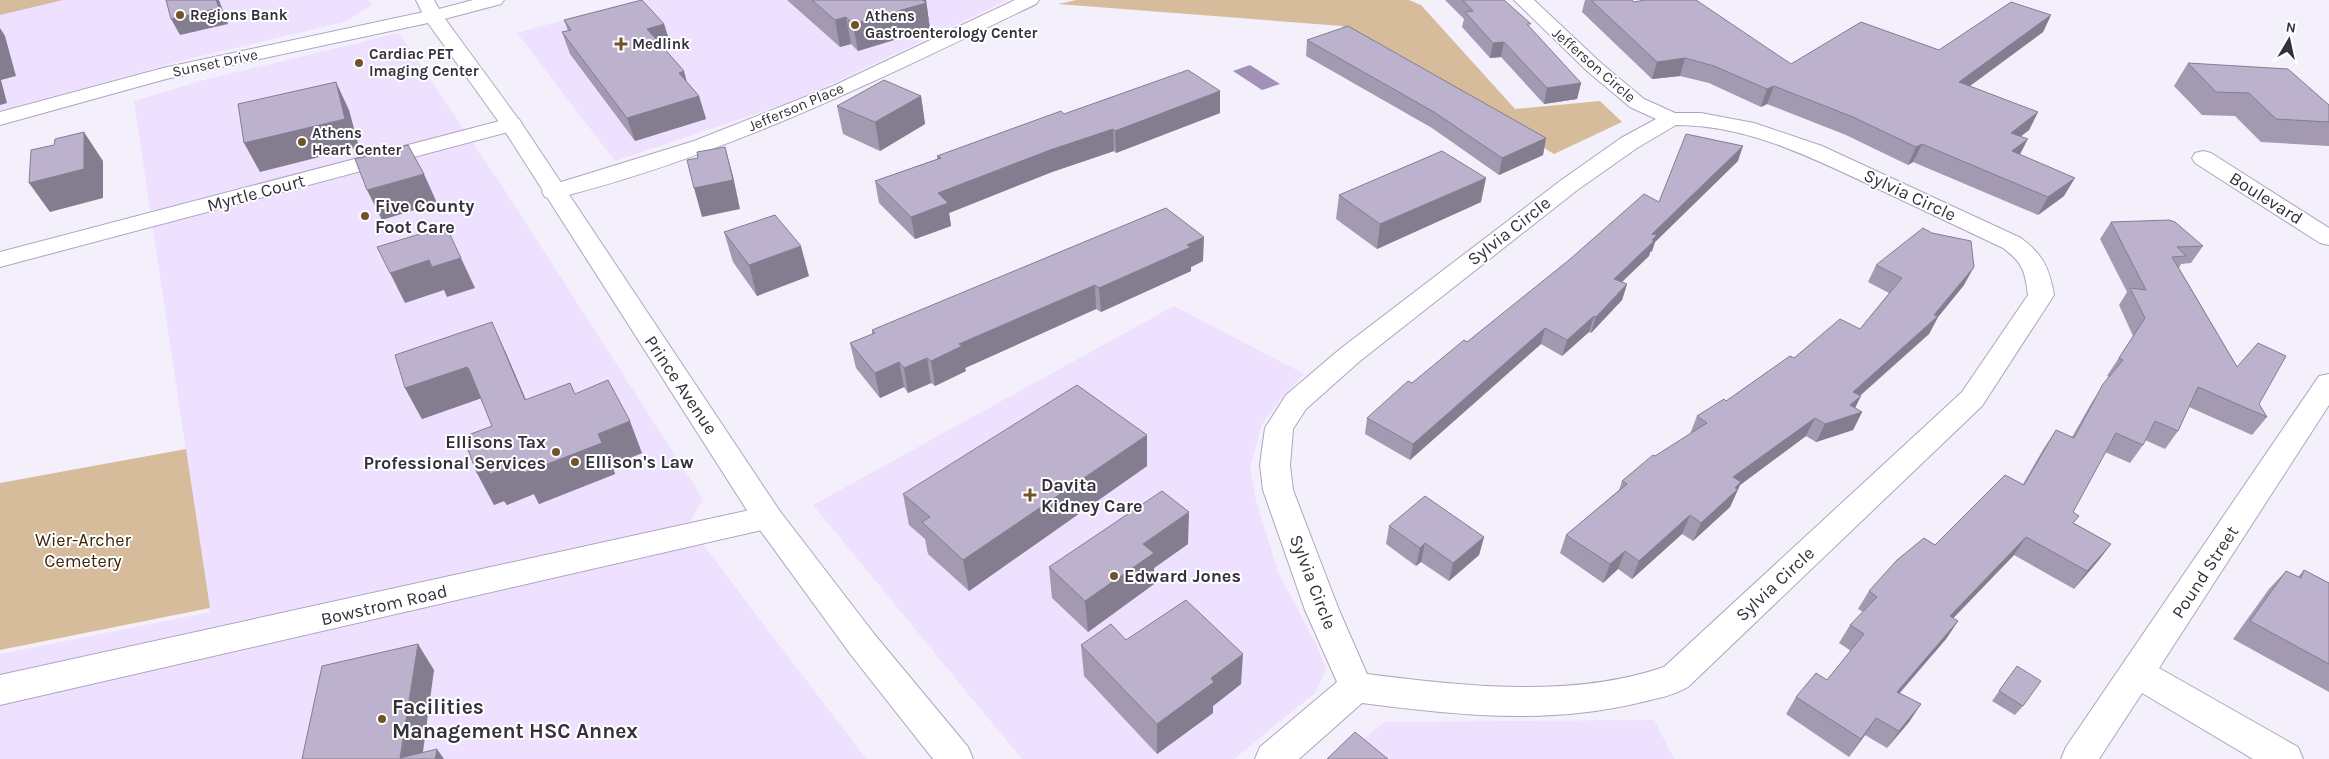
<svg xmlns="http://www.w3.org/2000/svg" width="2329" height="759" font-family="Karla,sans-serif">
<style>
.built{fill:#ede1ff}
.green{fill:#d7bc9b}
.water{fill:#a191b7}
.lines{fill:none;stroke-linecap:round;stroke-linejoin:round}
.street-casing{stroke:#afa4c0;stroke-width:2}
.secondary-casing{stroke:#afa4c0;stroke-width:2}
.highway-casing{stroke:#afa4c0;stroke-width:2}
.street{fill:#fff;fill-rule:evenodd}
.secondary{fill:#fff;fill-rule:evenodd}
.highway{fill:#fff;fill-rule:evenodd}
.wall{fill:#a399b1}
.shaded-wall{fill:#847d90}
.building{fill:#bdb2ce;stroke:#847d90}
.poi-dot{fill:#725228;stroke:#fff;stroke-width:2}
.labels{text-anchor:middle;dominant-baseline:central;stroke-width:4;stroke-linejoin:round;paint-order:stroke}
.far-poi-label{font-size:15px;font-weight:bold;fill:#35313c;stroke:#fff;text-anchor:start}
.far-street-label{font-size:15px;fill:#35313c;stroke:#fff}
.street-label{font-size:18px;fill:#35313c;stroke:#fff}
.poi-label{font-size:18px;font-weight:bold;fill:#35313c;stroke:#fff;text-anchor:start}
.park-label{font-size:18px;fill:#3c2709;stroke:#fff}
.near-poi-label{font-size:21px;font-weight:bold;fill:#35313c;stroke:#fff;text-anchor:start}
</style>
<rect width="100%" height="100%" fill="#f3effb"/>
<g class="built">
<polygon points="0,0 369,0 372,5 344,22 181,61 0,111"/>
<polygon points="636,0 1004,0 1006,1 800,99 615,161 517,33"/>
<polygon points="399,33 504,189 703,499 688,525 866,759 0,759 0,654 210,612 134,101 204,80"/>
<polygon points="1174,306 1304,374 1282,397 1262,424 1250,468 1256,500 1278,572 1316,644 1326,669 1316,692 1234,759 1022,759 813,505"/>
<polygon points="1654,720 1674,759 1338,759 1385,722"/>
</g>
<g class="green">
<polygon points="0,0 63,0 0,15"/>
<polygon points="1077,0 1409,0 1421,5 1515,109 1600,101 1622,122 1554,154 1342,26 1058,4"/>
<polygon points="186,449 210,608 0,650 0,483"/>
</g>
<polygon class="water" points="1250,65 1280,84 1262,90 1233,71"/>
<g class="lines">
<g class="street-casing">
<g id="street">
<path d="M1015,0h24l-3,4c-156,75 -313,153 -483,195l-8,-2 -3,-5 3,-5 149,-46 139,-55z"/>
<path d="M1514,0h20l67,63 43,36 31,14h26l53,10 68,23 199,92c22,17 28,29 33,57l-72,111 -294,281c-15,9 -34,12 -50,16 -92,22 -184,12 -276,0l-63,56h-44l5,-12 77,-65 -32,-72 -42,-120 -3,-25 5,-37 21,-33 54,-46 220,-168 61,-43 35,-19 -26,-12 -43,-36zM1676,125c70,0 132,31 194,60 44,21 89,42 133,63 20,15 22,23 25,47l-66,97 -298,275c-94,32 -200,19 -297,7l-28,-64 -46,-120 -3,-25 3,-36 13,-20 54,-48 216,-170 61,-43z"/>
<polygon points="511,118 519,119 522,124 519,129 0,267 0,252"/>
<polygon points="2203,151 2211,153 2329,228 2329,245 2320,243 2195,163 2192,158 2195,153"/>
<polygon points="2329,374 2329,405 2159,668 2298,747 2303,759 2253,759 2142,693 2099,759 2061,759 2066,747 2319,376"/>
<polygon points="768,506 779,510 783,518 779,526 0,705 0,675"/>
</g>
</g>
<g class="secondary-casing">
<polygon id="secondary" points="433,10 440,12 522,124 779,510 875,635 968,747 973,759 933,759 851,655 757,526 501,125 428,23 166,79 0,125 0,112 163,68"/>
</g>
<g class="highway-casing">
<polygon id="highway" points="416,0 434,0 439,9 473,0 504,0 501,4 433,22 426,20"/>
</g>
<use href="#street" class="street"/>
<use href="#secondary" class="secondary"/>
<use href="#highway" class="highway"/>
</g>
<g class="wall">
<polygon points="787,0 926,0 930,29 858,51 851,44 840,47"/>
<polygon points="1445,0 1504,0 1581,83 1577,99 1544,104 1501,57 1490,58 1462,27 1464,19"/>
<polygon points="1585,0 1632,0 1634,2 1791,64 1939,50 2051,15 2043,32 1969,86 2038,112 2029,130 2021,136 2020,154 2064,196 2038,215 1913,162 1908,165 1846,135 1767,104 1761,107 1709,83 1680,76 1652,79 1582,12"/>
<polygon points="564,20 664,24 671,46 664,48 687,82 699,96 706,119 635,141 570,54 562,32 568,31"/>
<polygon points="1307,40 1546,138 1543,155 1499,175 1432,128 1306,56"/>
<polygon points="2188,63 2329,105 2329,146 2261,142 2235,116 2202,115 2174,86"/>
<polygon points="1220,91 1220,113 1116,153 1114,151 1052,172 949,213 951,226 915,239 879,203 875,181 937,159 937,156 1064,114"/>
<polygon points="921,96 925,124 880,151 843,134 837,106"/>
<polygon points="1738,161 1655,242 1652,251 1650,252 1649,256 1622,282 1627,284 1622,300 1591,333 1589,332 1562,356 1541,344 1410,460 1365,434 1367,418 1412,383 1467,342 1659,202"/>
<polygon points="1339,195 1481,202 1377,249 1336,219"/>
<polygon points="2111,222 2203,246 2191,263 2181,264 2179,268 2267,417 2252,435 2189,407 2178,431 2165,449 2145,440 2143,445 2130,463 2105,452 2073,512 2074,523 2111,544 2098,561 2074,589 2014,555 1953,618 1958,621 1946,639 1900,693 1921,704 1909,722 1887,748 1865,735 1849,757 1786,714 1796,697 1827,680 1851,651 1839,643 1850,625 1863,612 1858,609 1869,591 2023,484 2044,448 2056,430 2072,437 2092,402 2109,377 2107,376 2133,336 2119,305 2127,292 2100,239"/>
<polygon points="724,232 809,276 757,296 733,262"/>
<polygon points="1203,261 1191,267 1191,271 1101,312 1096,309 965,368 966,371 935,386 931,383 908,393 904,387 880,398 856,368 850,343 872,334 872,330"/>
<polygon points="1876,265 1964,285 1938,317 1929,334 1860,396 1855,408 1862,412 1853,430 1816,442 1806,436 1740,485 1730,507 1693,541 1682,534 1632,579 1618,569 1603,583 1560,553 1566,535 1619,490 1622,481 1655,456 1690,434 1697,416 1726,401 1794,358 1860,329 1889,293 1868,282"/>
<polygon points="506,353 526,400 575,394 642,453 612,465 615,474 539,504 534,494 507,505 504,501 494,505 477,473 492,426 481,398 422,419 405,388"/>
<polygon points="1147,466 969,591 928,554 925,539 909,525 903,494"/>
<polygon points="1389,526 1484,537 1479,555 1449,581 1421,562 1416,566 1386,544"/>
<polygon points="1188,544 1154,568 1154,584 1088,632 1052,598 1049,567"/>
<polygon points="2304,570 2329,583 2329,692 2233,639 2269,589 2286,571 2298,577"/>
<polygon points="1126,640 1241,684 1213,706 1213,713 1157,754 1084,676 1081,645"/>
<polygon points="2017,666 2023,706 2015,715 1992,701"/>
</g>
<g class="shaded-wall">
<polygon points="216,0 219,0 228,24 180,35 171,19"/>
<polygon points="918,0 926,0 930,29 858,51 853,24"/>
<polygon points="2051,15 2043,32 1951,100 1959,82"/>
<polygon points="846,17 851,44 840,47 835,20"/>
<polygon points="664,24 671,46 653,51 647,29"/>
<polygon points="0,28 5,36 16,76 1,80 7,103 0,105"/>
<polygon points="1504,42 1501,57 1490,58 1493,43"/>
<polygon points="1685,58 1680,76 1652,79 1657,62"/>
<polygon points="684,71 690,94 679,73"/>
<polygon points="336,82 349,110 359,147 260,172 244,143"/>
<polygon points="1581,83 1577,99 1544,104 1547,88"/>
<polygon points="1774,86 1767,104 1761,107 1767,89"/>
<polygon points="1220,91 1220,113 1116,153 1115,131"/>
<polygon points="699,96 706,119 635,141 627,118"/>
<polygon points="921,96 925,124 880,151 875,122"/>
<polygon points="2038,112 2029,130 2002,151 2011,133"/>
<polygon points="1113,129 1114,151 1052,172 949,213 951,226 915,239 911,217 938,193 1050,150"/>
<polygon points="84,132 103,161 103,198 50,212 29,183"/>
<polygon points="1546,138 1543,155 1499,175 1502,158"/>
<polygon points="2028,139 2018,158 2012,151"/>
<polygon points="1922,144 1913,162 1908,165 1916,147"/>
<polygon points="1743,146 1738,161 1655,242 1652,251 1650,252 1649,256 1609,294 1614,279 1652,234"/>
<polygon points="725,147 733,176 740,209 702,217 694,188"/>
<polygon points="424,174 437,203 382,220 367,190"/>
<polygon points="1486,178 1481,202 1377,249 1380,224"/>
<polygon points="2075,178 2064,196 2038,215 2048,197"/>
<polygon points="1204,237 1203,261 1191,267 1191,271 1101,312 1099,288 1187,245"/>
<polygon points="801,246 809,276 757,296 749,265"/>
<polygon points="461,258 475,288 447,297 444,290 405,303 390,273 429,260"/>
<polygon points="1974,267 1964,285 1938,317 1929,334 1850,404 1861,396 1852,414 1862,412 1853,430 1816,442 1825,424 1853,392 1934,315"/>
<polygon points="1627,284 1622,300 1591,333 1596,317"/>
<polygon points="1095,285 1096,309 965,368 966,371 935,386 931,361 959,344"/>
<polygon points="1594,316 1589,332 1562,356 1567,340"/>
<polygon points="492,322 506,353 539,431 525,400"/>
<polygon points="1545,328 1541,344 1410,460 1413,444"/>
<polygon points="927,358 931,383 908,393 904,368"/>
<polygon points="899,362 904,387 880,398 875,373"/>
<polygon points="467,367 482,398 422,419 405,388"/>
<polygon points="1815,418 1806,436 1740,485 1730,507 1693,541 1701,523 1733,477"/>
<polygon points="630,421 642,453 612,465 615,474 539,504 534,494 507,505 504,501 494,505 477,473 598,434"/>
<polygon points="1147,435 1147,466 969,591 963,560"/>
<polygon points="1189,512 1188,544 1154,568 1154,584 1088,632 1085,601 1143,544"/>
<polygon points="1690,515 1682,534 1632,579 1639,561"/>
<polygon points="1484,537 1479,555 1449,581 1453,563"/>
<polygon points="2026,537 2014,555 1938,634 1950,616"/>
<polygon points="1425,543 1421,562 1416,566 1420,548"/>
<polygon points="2111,544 2098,561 2074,589 2087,571"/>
<polygon points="1625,551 1618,569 1603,583 1610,564"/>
<polygon points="1958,621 1946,639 1885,709 1897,692"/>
<polygon points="418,644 434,670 422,759 400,758"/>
<polygon points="1243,654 1241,684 1213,706 1213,713 1157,754 1157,724 1211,678"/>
<polygon points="1921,704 1909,722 1887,748 1899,731"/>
<polygon points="1876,718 1865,735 1849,757 1861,739"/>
<polygon points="437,749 444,759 435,759"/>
</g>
<g class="building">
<polygon points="166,0 216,0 219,8 171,19"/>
<polygon points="642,0 664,24 647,29 684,71 679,73 699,96 627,118 562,32 571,30 564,20"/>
<polygon points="812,0 923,0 926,3 853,24 846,17 835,20"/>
<polygon points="1463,0 1504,0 1531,24 1527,24 1581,83 1547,88 1504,42 1493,43 1465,12 1473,11"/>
<polygon points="1591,0 1632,0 1634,2 1645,0 1696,0 1791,64 1861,22 1939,50 2011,2 2051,15 1959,82 2038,112 2011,133 2028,139 2012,151 2075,178 2048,197 1922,144 1916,147 1853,117 1774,86 1767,89 1714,66 1685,58 1657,62"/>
<polygon points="1348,26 1546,138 1502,158 1434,112 1307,40"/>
<polygon points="2188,63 2288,69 2329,105 2329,122 2276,119 2249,93 2216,92"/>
<polygon points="1188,70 1220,91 1115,131 1113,129 1050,150 938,193 948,203 911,217 875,181 941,158 937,156 1061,111 1064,114"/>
<polygon points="884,80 921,96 875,122 837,106"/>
<polygon points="336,82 345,119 244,143 238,104"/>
<polygon points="84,132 84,169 29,183 31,150 54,145 55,139"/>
<polygon points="1686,134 1743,146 1652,234 1657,235 1652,240 1654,241 1614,279 1627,284 1596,317 1594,316 1567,340 1545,328 1413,444 1367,418 1408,381 1412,383 1464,340 1467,342 1569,260 1644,194 1659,202"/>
<polygon points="408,145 424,174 367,190 355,159"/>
<polygon points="725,147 733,180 694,188 687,160 698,158 697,152"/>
<polygon points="1442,151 1486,178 1380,224 1339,195"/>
<polygon points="1166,208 1204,237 1187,245 1191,247 1099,288 1095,285 959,344 962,346 931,361 927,358 904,368 899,362 875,373 850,343 875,333 872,330"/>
<polygon points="775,215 801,246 749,265 724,232"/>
<polygon points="2169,220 2175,222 2203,246 2177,247 2186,256 2172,257 2237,367 2258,343 2286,356 2259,404 2267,417 2198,387 2178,431 2155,421 2143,445 2116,433 2073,512 2079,516 2073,523 2111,544 2087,571 2026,537 1950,616 1958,621 1897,692 1921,704 1899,731 1876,718 1861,739 1796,697 1816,673 1827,680 1864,634 1850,625 1877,597 1869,591 1897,560 1924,538 1935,545 2005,475 2024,485 2056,430 2074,438 2103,384 2123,360 2119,358 2145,318 2130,288 2146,290 2111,222"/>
<polygon points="446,226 461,258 432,267 429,260 390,273 377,247"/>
<polygon points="1923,228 1932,233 1971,241 1974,267 1934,315 1938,316 1853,392 1861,396 1850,405 1862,412 1825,424 1815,418 1733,477 1741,482 1735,488 1738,489 1701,523 1690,515 1639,561 1625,551 1610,564 1566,535 1627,484 1622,481 1653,455 1655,456 1707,423 1697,416 1724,399 1726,401 1790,356 1794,358 1840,319 1860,329 1902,278 1876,265"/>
<polygon points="492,322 525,400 570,383 575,394 608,380 630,421 598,434 602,443 524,473 519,463 490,474 489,469 477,473 463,437 492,426 469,369 467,367 405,388 395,355"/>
<polygon points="1077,385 1147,435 963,560 922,522 930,517 903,494"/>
<polygon points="1162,491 1189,512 1143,544 1154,553 1085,601 1049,567"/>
<polygon points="1425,496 1484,537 1453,563 1425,543 1420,548 1389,526"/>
<polygon points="2304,570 2329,583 2329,664 2250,621 2286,571 2301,578"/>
<polygon points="1186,600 1243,654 1211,678 1214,682 1157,724 1081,645 1111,624 1126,640"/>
<polygon points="418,644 400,758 437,749 435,759 302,759 322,666"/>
<polygon points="2017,666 2041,681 2023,706 1999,691"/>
<polygon points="1355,732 1388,759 1327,759"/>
</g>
<g class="poi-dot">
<circle cx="180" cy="15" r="5"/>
<circle cx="855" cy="25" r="5"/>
<path d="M618.5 36.5h5v5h5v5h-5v5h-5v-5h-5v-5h5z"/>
<circle cx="359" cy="63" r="5"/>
<circle cx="302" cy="142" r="5"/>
<circle cx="365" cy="216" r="5"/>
<circle cx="556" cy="452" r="5"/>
<circle cx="575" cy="462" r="5"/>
<path d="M1027.5 487.5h5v5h5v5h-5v5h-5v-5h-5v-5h5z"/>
<circle cx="1114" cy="576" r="5"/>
<circle cx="382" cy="719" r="5"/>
</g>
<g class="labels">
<g class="far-poi-label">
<text x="190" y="15">Regions Bank</text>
<text x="865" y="16">Athens<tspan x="865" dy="17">Gastroenterology Center</tspan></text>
<text x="632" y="44">Medlink</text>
<text x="369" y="54">Cardiac PET<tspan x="369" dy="17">Imaging Center</tspan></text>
<text x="312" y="133">Athens<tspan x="312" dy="17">Heart Center</tspan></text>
</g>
<g class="far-street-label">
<text transform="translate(215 63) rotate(-12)">Sunset Drive</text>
<text transform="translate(1594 65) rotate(41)">Jefferson Circle</text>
<text transform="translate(796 107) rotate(-23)">Jefferson Place</text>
</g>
<g class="street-label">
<text transform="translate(256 193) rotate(-15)">Myrtle Court</text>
<text transform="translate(1910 195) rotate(25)">Sylvia Circle</text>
<text transform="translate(2266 198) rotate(32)">Boulevard</text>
<text transform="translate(1509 231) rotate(-38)">Sylvia Circle</text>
<text transform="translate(681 385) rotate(56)">Prince Avenue</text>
<text transform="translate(2205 572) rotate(-57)">Pound Street</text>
<text transform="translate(1313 582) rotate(69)">Sylvia Circle</text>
<text transform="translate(1775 584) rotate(-43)">Sylvia Circle</text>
<text transform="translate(384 605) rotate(-13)">Bowstrom Road</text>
</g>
<g class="poi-label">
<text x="375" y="206">Five County<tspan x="375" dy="21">Foot Care</tspan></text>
<text x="546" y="442" text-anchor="end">Ellisons Tax<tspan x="546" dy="21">Professional Services</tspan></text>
<text x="585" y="462">Ellison's Law</text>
<text x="1041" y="485">Davita<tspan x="1041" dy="21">Kidney Care</tspan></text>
<text x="1124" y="576">Edward Jones</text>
</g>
<g class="park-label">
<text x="83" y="540">Wier-Archer<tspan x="83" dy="21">Cemetery</tspan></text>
</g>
<g class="near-poi-label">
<text x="392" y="707">Facilities<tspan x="392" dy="24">Management HSC Annex</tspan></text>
</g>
</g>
<g transform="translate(2289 40) rotate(9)" stroke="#ffffff" stroke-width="4" paint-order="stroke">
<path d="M0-4L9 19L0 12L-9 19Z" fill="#35313c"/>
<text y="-8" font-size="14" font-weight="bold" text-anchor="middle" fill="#35313c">N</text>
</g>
</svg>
